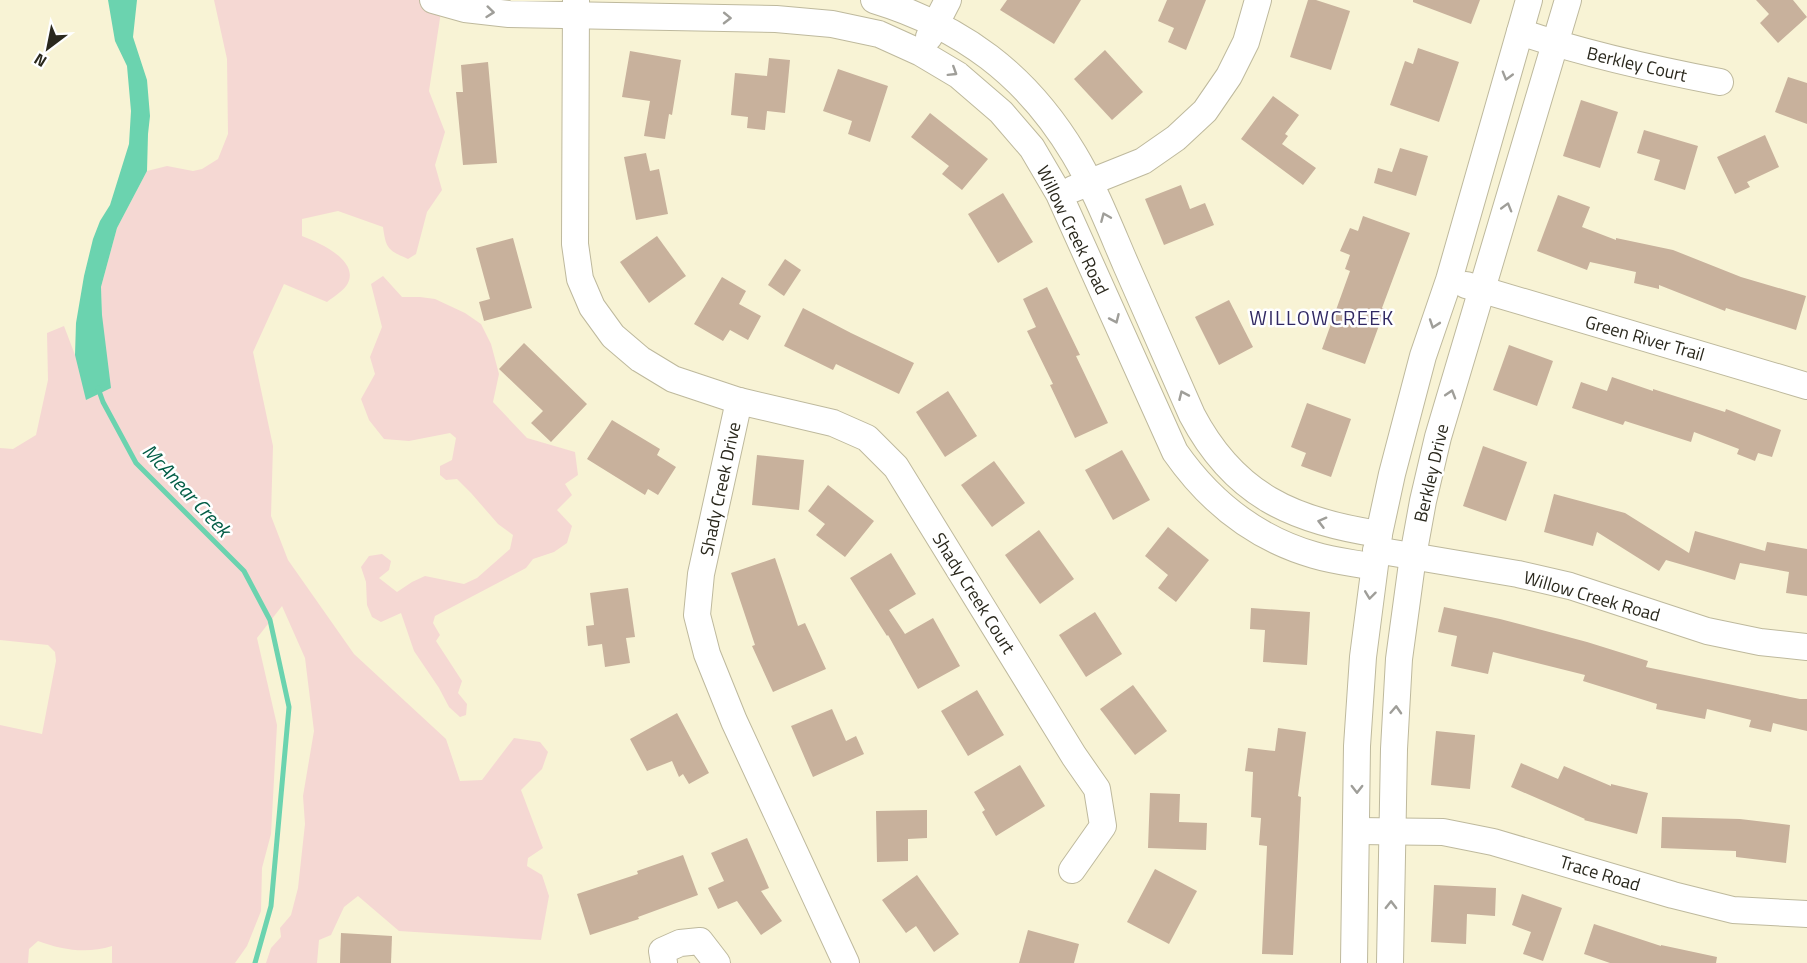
<svg xmlns="http://www.w3.org/2000/svg" width="1807" height="963" font-family="'Titillium Web',sans-serif">
<style>
.green{fill:#f5d8d3}
.water{fill:#6bd3af}
.lines{fill:none;stroke-linecap:round;stroke-linejoin:round}
.stream{stroke:#6bd3af;stroke-width:5}
.building{fill:#c8b19c}
.minor-casing{stroke:#beb99d;stroke-width:28}
.minor{stroke:#fff;stroke-width:26}
.oneway{stroke:#9f9e99}
.labels{text-anchor:middle;dominant-baseline:central;stroke-width:5;stroke-linejoin:round;paint-order:stroke}
.street-label{font-size:18px;fill:#2a281d;stroke:#fff}
.neighbourhood-label{font-size:20px;letter-spacing:1.5px;fill:#312963;stroke:#fff}
.water-label{font-size:20px;font-style:italic;fill:#035d46;stroke:#fff}
</style>
<rect width="100%" height="100%" fill="#f8f3d5"/>
<g class="green">
<path d="M214,0h227l1,5 -13,86 16,41 -10,33 7,25 -15,22 -11,42 -8,5c-20,-9 -22,-10 -25,-32l-45,-16 -36,8v17c16,6 57,24 46,47 -3,7 -15,14 -21,19l-43,-18 -31,68 20,94 -2,70 17,44 66,94 92,85 14,42 22,-1 32,-42 26,4 8,10 -6,17 -21,21 22,58 -15,10 -1,8 15,9 7,21 -8,44 -142,-9 -41,-35 -14,11 -13,28 -12,5 -2,23h-51l5,-15 10,-11 -1,-9 11,-13 7,-27 7,-64 -2,-28 11,-65 -9,-73 -23,-52 -25,32 20,87 -6,109 -9,34 -1,43 -14,35 -12,17h-123v-17c-25,8 -50,4 -74,-5l-9,8 -1,14h-28v-238l42,9 14,-73 -1,-9 -7,-7 -48,-5v-192l13,1 23,-14 12,-55 -1,-47 17,-7 11,29 27,-40 -1,-28 16,-59 30,-57 20,-5 26,5 9,-2 16,-10 10,-25 -1,-75z"/>
<polygon points="383,276 402,297 420,297 435,299 465,313 481,324 491,344 499,374 493,402 527,438 575,452 578,475 565,484 572,495 557,510 572,526 567,543 554,552 533,559 526,568 435,616 433,623 440,635 436,641 462,681 458,693 467,704 466,715 460,717 449,707 439,688 414,651 401,613 381,622 372,617 367,605 366,582 361,567 369,556 382,554 391,561 389,570 379,578 397,592 412,582 425,576 464,584 477,578 510,549 513,535 498,524 471,493 457,479 446,480 440,475 440,466 452,460 456,438 450,433 409,441 384,439 369,420 361,399 375,374 370,357 382,327 371,284"/>
</g>
<polygon class="water" points="108,0 137,0 133,37 147,80 150,116 148,134 147,171 117,228 101,287 102,315 111,388 86,400 75,355 76,323 84,276 93,239 100,221 110,205 129,144 131,111 127,66 115,41"/>
<g class="lines">
<polyline class="stream" points="98,388 103,402 136,463 244,571 270,620 289,707 271,906 255,963"/>
</g>
<g class="building">
<polygon points="1007,0 1081,0 1054,44 1000,10"/>
<polygon points="1167,0 1206,0 1186,50 1168,42 1174,28 1158,21"/>
<polygon points="1308,0 1316,0 1350,11 1331,70 1290,57"/>
<polygon points="1413,0 1480,0 1471,24 1413,2"/>
<polygon points="1756,0 1793,0 1807,17 1778,43 1760,23 1769,14"/>
<polygon points="1418,48 1459,62 1439,122 1390,105 1405,61 1413,64"/>
<polygon points="1105,50 1143,92 1112,120 1074,79"/>
<polygon points="630,51 681,60 672,115 669,114 665,139 644,136 650,101 622,97"/>
<polygon points="769,58 790,60 785,113 767,111 765,130 747,128 748,117 731,115 735,73 767,76"/>
<polygon points="488,62 497,163 463,165 456,92 463,92 461,65"/>
<polygon points="838,69 888,86 870,142 848,134 852,121 823,111"/>
<polygon points="1788,77 1807,83 1807,124 1775,112"/>
<polygon points="1273,96 1299,115 1285,134 1288,136 1282,144 1316,168 1303,185 1241,139"/>
<polygon points="1581,100 1618,112 1600,168 1563,156"/>
<polygon points="930,113 988,159 962,190 942,174 949,166 911,137"/>
<polygon points="1644,130 1698,146 1685,190 1654,180 1660,160 1637,153"/>
<polygon points="1765,135 1779,167 1747,182 1750,187 1735,194 1717,157"/>
<polygon points="1400,148 1428,156 1416,196 1374,183 1378,168 1392,172"/>
<polygon points="646,153 650,171 659,169 668,214 636,220 624,157"/>
<polygon points="1181,185 1190,209 1205,203 1214,225 1164,245 1145,199"/>
<polygon points="1003,193 1033,242 998,263 968,214"/>
<polygon points="1558,195 1590,207 1582,227 1616,240 1616,238 1673,250 1741,277 1806,296 1796,330 1726,308 1725,311 1659,285 1659,289 1634,283 1636,272 1590,262 1587,270 1537,251"/>
<polygon points="1363,216 1410,233 1382,308 1385,309 1365,364 1322,349 1350,271 1345,269 1350,255 1340,251 1350,228 1358,231"/>
<polygon points="657,236 686,276 649,303 620,262"/>
<polygon points="513,238 532,308 484,321 479,302 490,299 476,248"/>
<polygon points="785,259 801,270 784,296 768,285"/>
<polygon points="722,277 746,291 739,304 761,316 748,340 730,330 723,341 694,324"/>
<polygon points="1047,287 1080,355 1076,356 1108,423 1075,438 1050,385 1053,384 1027,331 1036,327 1023,299"/>
<polygon points="1229,300 1253,347 1219,365 1195,317"/>
<polygon points="803,308 851,333 914,363 899,394 836,364 833,370 784,346"/>
<polygon points="524,343 587,404 551,442 531,423 543,411 499,369"/>
<polygon points="1509,345 1553,361 1537,406 1493,390"/>
<polygon points="1612,377 1653,391 1653,389 1725,412 1726,409 1781,430 1772,457 1758,453 1755,461 1737,454 1739,449 1694,432 1691,442 1625,421 1623,425 1572,408 1581,382 1607,391"/>
<polygon points="948,391 977,436 945,457 916,412"/>
<polygon points="1307,403 1351,419 1331,477 1301,466 1306,453 1291,447"/>
<polygon points="612,420 660,449 657,455 676,467 658,495 648,489 645,495 587,459"/>
<polygon points="1483,446 1527,462 1506,521 1463,506"/>
<polygon points="1122,450 1150,500 1113,520 1085,470"/>
<polygon points="757,455 804,460 799,510 752,505"/>
<polygon points="994,461 1025,503 992,527 961,485"/>
<polygon points="828,485 874,521 845,557 816,535 825,524 808,511"/>
<polygon points="1554,494 1625,513 1689,553 1695,531 1765,551 1767,542 1807,549 1807,596 1786,593 1789,572 1740,563 1735,580 1666,560 1659,571 1597,532 1593,546 1544,532"/>
<polygon points="1168,527 1209,560 1176,602 1158,588 1168,575 1145,556"/>
<polygon points="1039,530 1074,579 1040,604 1005,555"/>
<polygon points="891,553 916,594 889,610 905,634 933,618 960,666 918,689 888,635 887,636 850,578"/>
<polygon points="775,558 798,626 805,623 826,669 773,692 752,646 755,645 731,573"/>
<polygon points="628,588 635,637 626,638 630,663 605,667 602,644 588,646 586,626 594,625 590,593"/>
<polygon points="1444,607 1500,619 1587,642 1648,661 1646,667 1800,699 1807,699 1807,731 1773,723 1771,732 1749,727 1751,720 1707,709 1705,719 1656,709 1657,704 1583,681 1585,675 1493,652 1488,674 1451,666 1457,636 1438,632"/>
<polygon points="1251,608 1310,612 1307,665 1263,662 1265,630 1250,629"/>
<polygon points="1095,612 1122,654 1086,677 1059,635"/>
<polygon points="1133,685 1167,731 1135,755 1100,709"/>
<polygon points="977,690 1004,735 968,756 941,711"/>
<polygon points="832,709 846,741 856,736 864,754 813,777 791,726"/>
<polygon points="677,713 709,773 689,784 683,774 679,777 672,761 647,771 630,739"/>
<polygon points="1278,728 1306,732 1298,796 1301,797 1293,955 1262,954 1267,846 1259,845 1261,818 1251,817 1253,772 1245,771 1248,748 1275,751"/>
<polygon points="1436,731 1475,735 1470,789 1431,785"/>
<polygon points="1521,763 1558,779 1564,766 1611,786 1611,784 1648,793 1637,834 1584,820 1585,819 1511,787"/>
<polygon points="1020,765 1045,806 996,836 982,812 985,810 974,792"/>
<polygon points="1150,793 1180,794 1179,822 1207,823 1206,850 1148,848"/>
<polygon points="927,810 927,838 908,839 908,861 877,862 876,811"/>
<polygon points="1662,817 1740,819 1790,825 1786,863 1736,857 1736,851 1661,848"/>
<polygon points="747,838 769,888 761,891 782,921 761,935 737,901 718,909 708,888 724,881 711,853"/>
<polygon points="683,855 698,895 638,917 639,919 590,935 577,894 638,874 637,871"/>
<polygon points="1155,869 1197,891 1169,944 1127,922"/>
<polygon points="917,875 959,934 934,952 916,926 906,933 882,900"/>
<polygon points="1434,885 1496,888 1495,916 1467,914 1466,944 1431,942"/>
<polygon points="1522,894 1562,908 1543,961 1523,954 1531,932 1512,925"/>
<polygon points="1594,924 1661,946 1661,945 1717,957 1716,963 1610,963 1584,954"/>
<polygon points="1028,930 1079,944 1074,963 1019,963"/>
<polygon points="341,933 392,936 391,963 340,963"/>
</g>
<g class="lines">
<g class="minor-casing">
<g id="minor">
<path d="M433,0l32,9 44,5 267,5 56,5 47,10 42,19 37,22 43,37 31,36 27,46 116,258c35,50 80,86 139,103 20,6 40,8 60,12"/>
<polyline points="576,0 575,244 580,279 592,307 613,336 640,359 673,379 739,401 833,423 867,438 896,467 1074,756 1097,789 1103,826 1072,870"/>
<path d="M874,0c88,27 152,74 200,154 21,35 36,74 52,111 22,50 44,100 66,150 42,80 101,106 187,119"/>
<path d="M1520,32c65,22 132,37 200,50"/>
<polyline points="929,37 948,0"/>
<polyline points="1073,189 1143,161 1176,138 1205,111 1229,76 1246,42 1258,0"/>
<polyline points="1466,285 1807,386"/>
<polyline points="739,401 701,574 697,615 707,654 734,721 846,963"/>
<polyline points="1376,550 1518,574 1570,586 1707,631 1760,642 1807,647"/>
<polyline points="1357,831 1443,832 1493,842 1673,895 1733,910 1807,914"/>
<polyline points="664,963 662,951 680,943 700,941 717,963"/>
<polyline points="1354,963 1357,746 1363,657 1379,534 1392,474 1423,356 1449,280 1529,0"/>
<polyline points="1390,963 1394,749 1399,659 1413,556 1423,501 1438,437 1568,0"/>
</g>
</g>
<use href="#minor" class="minor"/>
</g>
<defs><path id="oneway-chevron" d="M-2-3.5L2.5 0L-2 3.5" fill="none" stroke-width="1.6" stroke-linecap="round" stroke-linejoin="round" transform="scale(1.5)"/></defs>
<g class="oneway">
<use href="#oneway-chevron" transform="translate(490 12) rotate(6)"/>
<use href="#oneway-chevron" transform="translate(727 18) rotate(1)"/>
<use href="#oneway-chevron" transform="translate(953 72) rotate(32)"/>
<use href="#oneway-chevron" transform="translate(1507 76) rotate(106)"/>
<use href="#oneway-chevron" transform="translate(1507 207) rotate(-74)"/>
<use href="#oneway-chevron" transform="translate(1105 217) rotate(-113)"/>
<use href="#oneway-chevron" transform="translate(1115 319) rotate(66)"/>
<use href="#oneway-chevron" transform="translate(1434 324) rotate(109)"/>
<use href="#oneway-chevron" transform="translate(1451 394) rotate(-73)"/>
<use href="#oneway-chevron" transform="translate(1183 395) rotate(-114)"/>
<use href="#oneway-chevron" transform="translate(1322 522) rotate(-165)"/>
<use href="#oneway-chevron" transform="translate(1370 595) rotate(97)"/>
<use href="#oneway-chevron" transform="translate(1396 710) rotate(-87)"/>
<use href="#oneway-chevron" transform="translate(1357 789) rotate(90)"/>
<use href="#oneway-chevron" transform="translate(1391 905) rotate(-89)"/>
</g>
<g class="labels">
<g class="street-label">
<text transform="translate(1637 64) rotate(13)">Berkley Court</text>
<text transform="translate(1073 230) rotate(64)">Willow Creek Road</text>
<text transform="translate(1645 338) rotate(16)">Green River Trail</text>
<text transform="translate(1431 473) rotate(-77)">Berkley Drive</text>
<text transform="translate(720 489) rotate(-78)">Shady Creek Drive</text>
<text transform="translate(974 593) rotate(58)">Shady Creek Court</text>
<text transform="translate(1592 596) rotate(16)">Willow Creek Road</text>
<text transform="translate(1600 873) rotate(17)">Trace Road</text>
</g>
<g class="neighbourhood-label">
<text x="1322" y="317">WILLOWCREEK</text>
</g>
<g class="water-label">
<text transform="translate(187 490) rotate(47)">McAnear Creek</text>
</g>
</g>
<g transform="translate(48 48) rotate(212)" stroke="#ffffff" stroke-width="4.5" paint-order="stroke">
<path d="M0-4.5L10 22L0 15L-10 22Z" fill="#2a281d"/>
<text y="-9" font-size="16" font-weight="bold" text-anchor="middle" fill="#2a281d">N</text>
</g>
</svg>
